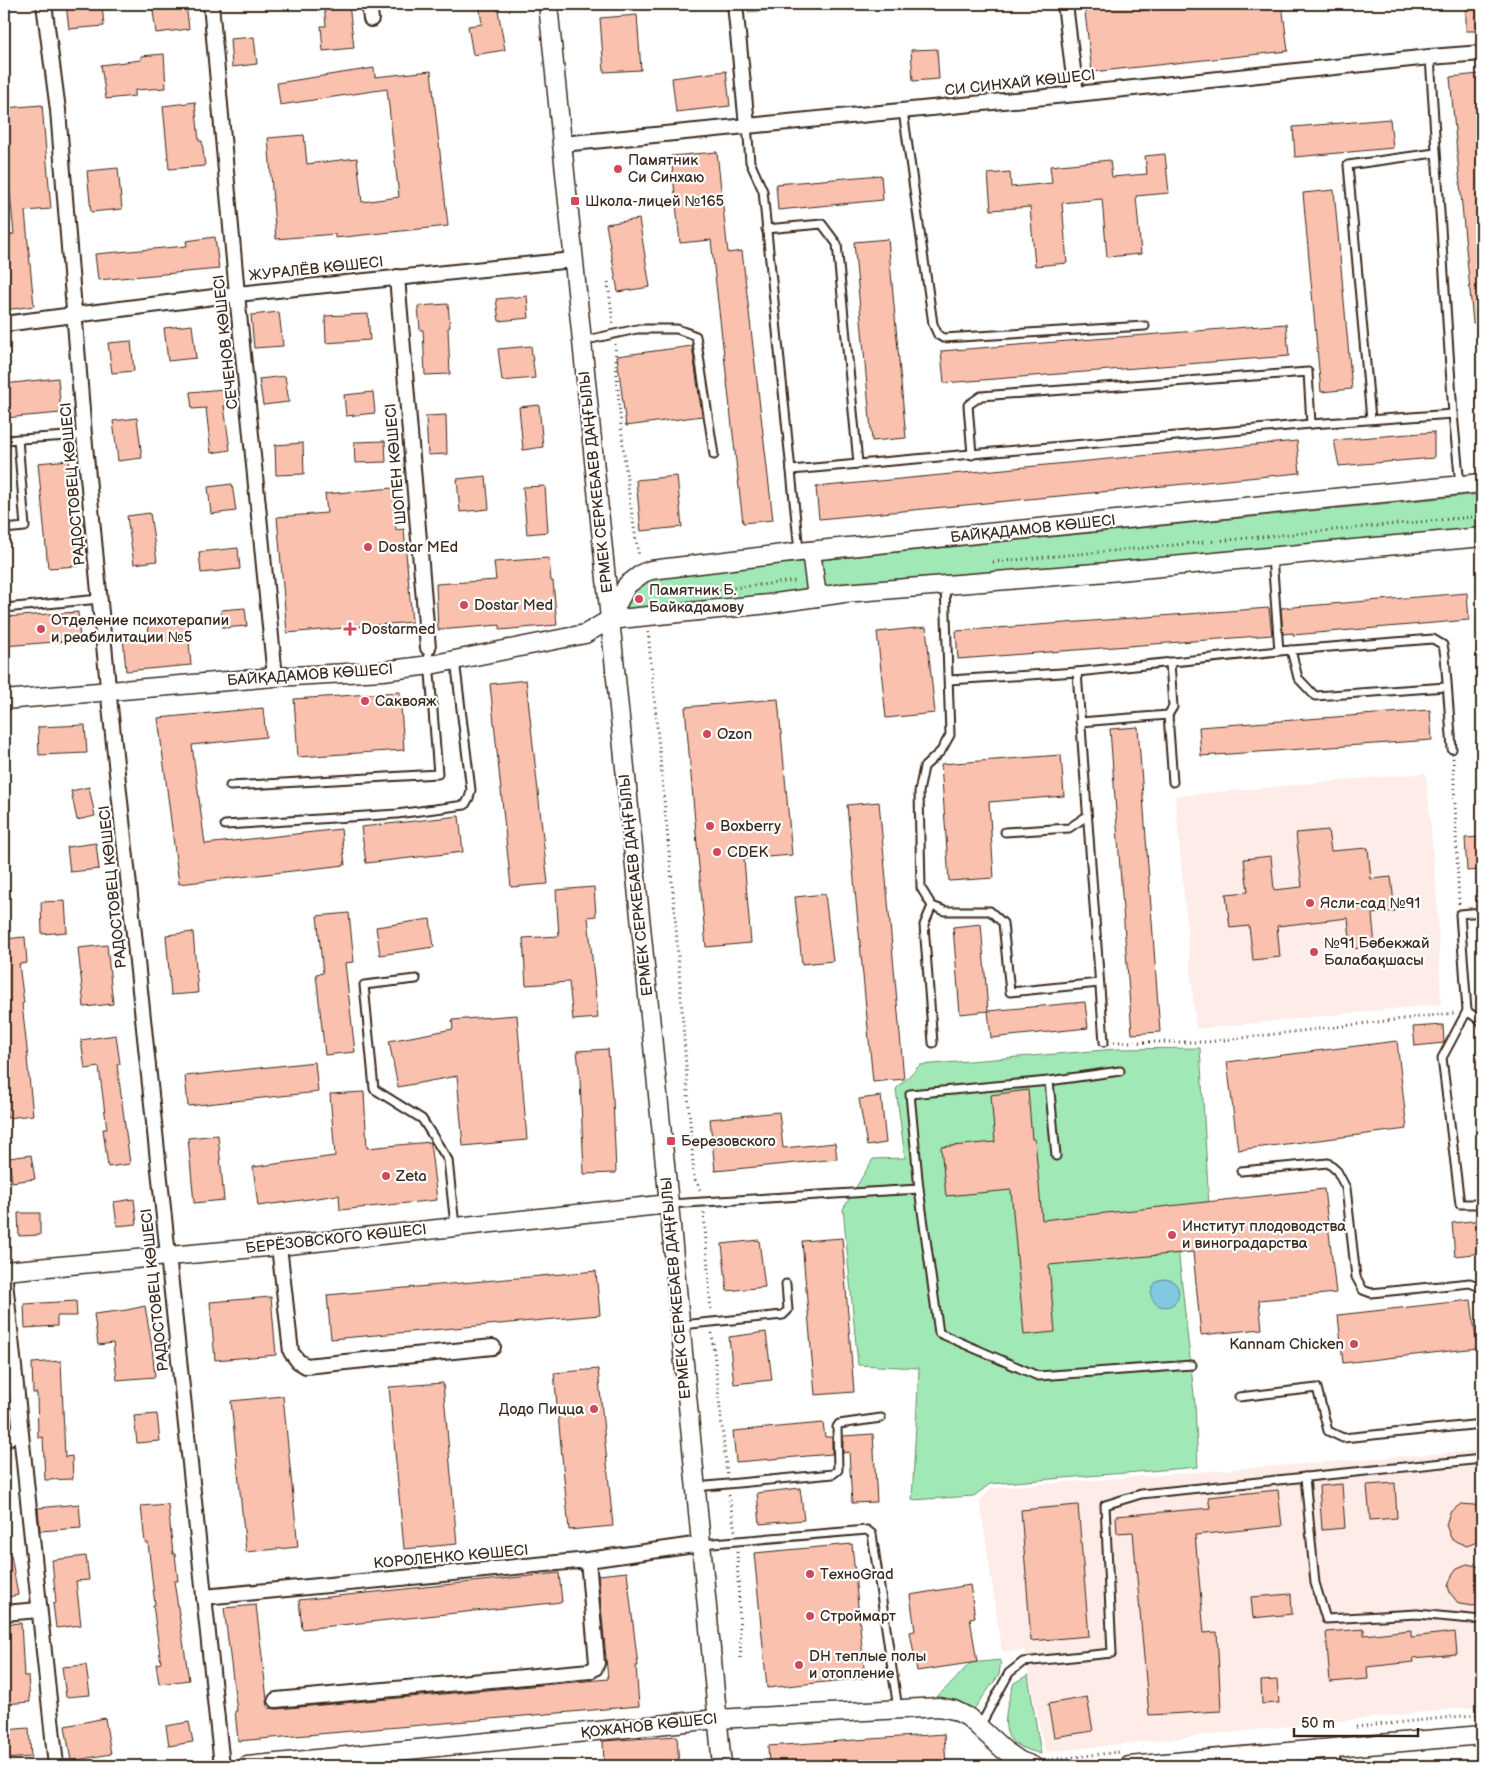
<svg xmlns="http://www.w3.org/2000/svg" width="1486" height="1770" font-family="'Balsamiq Sans',sans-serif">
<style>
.built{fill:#fdece7}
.green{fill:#a0e9b7;stroke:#6e8a6a}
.water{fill:#80c9e0;stroke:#648992}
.building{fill:#f9c1ae;stroke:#3b2a1e}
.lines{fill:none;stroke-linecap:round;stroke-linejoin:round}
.service-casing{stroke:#3b2a1e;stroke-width:11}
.minor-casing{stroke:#3b2a1e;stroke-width:18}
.tertiary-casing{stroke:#3b2a1e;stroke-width:21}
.path{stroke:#3b2a1e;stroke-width:3;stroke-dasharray:1 4;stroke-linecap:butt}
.service{stroke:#fff;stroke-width:7}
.minor{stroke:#fff;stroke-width:14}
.tertiary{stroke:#fff;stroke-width:18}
.poi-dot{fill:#d1495b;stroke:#fff;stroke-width:2}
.labels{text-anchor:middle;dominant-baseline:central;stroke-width:4.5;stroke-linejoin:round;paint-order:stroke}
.street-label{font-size:15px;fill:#3b2a1e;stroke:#fff}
.poi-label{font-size:15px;fill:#3b2a1e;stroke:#fff;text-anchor:start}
</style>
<rect width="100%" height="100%" fill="#fff"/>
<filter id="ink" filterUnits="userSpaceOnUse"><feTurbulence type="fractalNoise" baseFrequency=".02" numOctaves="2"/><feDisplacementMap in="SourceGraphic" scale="10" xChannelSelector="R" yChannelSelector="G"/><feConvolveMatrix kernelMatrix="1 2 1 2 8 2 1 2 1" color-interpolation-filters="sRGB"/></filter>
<g filter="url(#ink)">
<g class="built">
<polygon points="1426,773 1437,900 1441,1004 1196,1029 1175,796"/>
<polygon points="1482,1450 1482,1706 1045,1752 1024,1650 1002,1651 980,1501 992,1488"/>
</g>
<g class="green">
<polygon points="748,4 850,4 748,12"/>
<polygon points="1482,494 1482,533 617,615 640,578"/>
<polygon points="1200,1048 1209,1206 1174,1212 1195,1404 1198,1467 990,1484 974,1496 912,1500 919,1368 858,1365 843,1209 873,1159 905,1158 896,1089 920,1065 1117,1049"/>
<polygon points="1001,1660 999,1675 974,1709 934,1699 952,1683 970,1663"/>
<path d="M1028,1675l13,79c-9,-3 -22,-6 -29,-13 -13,-13 -3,-43 2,-58z"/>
</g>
<circle class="water" cx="1165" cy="1293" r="14"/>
<g class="building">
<polygon points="66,4 102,4 104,26 69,29"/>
<polygon points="152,4 186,4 189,29 156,33"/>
<polygon points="324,4 349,4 354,48 323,51 321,26 326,26"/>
<polygon points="479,4 497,4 505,50 473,55 468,26 482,24"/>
<polygon points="1084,4 1139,4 1140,11 1208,4 1282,4 1288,51 1092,72"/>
<rect x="1466" y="4" width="16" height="27"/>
<polygon points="637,15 641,70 604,72 600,18"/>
<polygon points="254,37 257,64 232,67 230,39"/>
<polygon points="937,49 939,79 913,81 911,50"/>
<polygon points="164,54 166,88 135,90 135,96 106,99 101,65 141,60 141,56"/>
<polygon points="374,68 375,77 431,71 448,226 335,238 335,234 276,239 268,138 304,135 307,164 357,158 362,202 399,197 387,89 280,105 277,83"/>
<polygon points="726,71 730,106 676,112 672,78"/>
<polygon points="1479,74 1482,106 1482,322 1473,323 1450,77"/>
<polygon points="195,102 199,141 202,141 205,166 169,169 163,106"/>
<polygon points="42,105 51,209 25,211 34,306 4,310 4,236 14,234 4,133 4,108"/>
<polygon points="1390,119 1393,148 1295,157 1293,127"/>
<polygon points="717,152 728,253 742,251 773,520 743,523 711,240 680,243 671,156"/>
<polygon points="1165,154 1169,193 1136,196 1141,254 1107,257 1102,199 1062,203 1067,263 1035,266 1030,207 991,210 988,174 1010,172 1011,187 1052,183 1050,166 1110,160 1112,177 1147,174 1145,156"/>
<polygon points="118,168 122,209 91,212 87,171"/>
<polygon points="881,175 883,200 778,210 776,184"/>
<polygon points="1334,190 1352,389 1321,392 1303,193"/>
<polygon points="639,219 650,287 618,292 606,224"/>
<polygon points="215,237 219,269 98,280 95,254 187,246 186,241"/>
<polygon points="888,239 906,438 872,441 854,242"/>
<polygon points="527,296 529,318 499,321 496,299"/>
<polygon points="448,304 450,327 448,328 450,374 425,375 423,330 420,330 418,306"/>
<polygon points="279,312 283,346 254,348 251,315"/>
<polygon points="368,314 370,340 326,343 325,316"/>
<polygon points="1286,324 1289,356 944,383 941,351"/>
<polygon points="192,325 196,358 168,361 164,328"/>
<polygon points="131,341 134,371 112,373 108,343"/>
<polygon points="531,346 535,378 502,381 498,349"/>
<polygon points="692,346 702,416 626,426 617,356"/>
<polygon points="285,376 289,402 263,405 259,379"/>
<polygon points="58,378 61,413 4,418 4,384"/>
<polygon points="224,389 226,406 224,406 230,450 211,453 206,408 192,409 190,392"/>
<polygon points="373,392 375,413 346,416 344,395"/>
<polygon points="539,405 543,447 523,450 519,407"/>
<polygon points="446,415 447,454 428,455 426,416"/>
<polygon points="137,418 142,458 118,461 113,421"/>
<polygon points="1434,432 1434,458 1339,466 1334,440"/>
<polygon points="385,441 386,462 355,463 354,442"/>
<polygon points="1297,441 1300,473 819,519 816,487"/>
<polygon points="303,443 304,474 276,475 275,445"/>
<polygon points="69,460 79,566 48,568 38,463"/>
<polygon points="486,476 489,509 460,512 457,479"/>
<polygon points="677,476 682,527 641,531 636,480"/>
<polygon points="232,484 236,511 211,514 208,487"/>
<polygon points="545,486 548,532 527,534 523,487"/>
<polygon points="393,488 396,530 404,529 412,622 287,633 277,517 327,513 325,494"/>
<polygon points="150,513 157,561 134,564 127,516"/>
<polygon points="238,548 240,569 201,573 199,552"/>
<polygon points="549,558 551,581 553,581 557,625 500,630 500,625 438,630 436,584 496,580 494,562"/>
<polygon points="1467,593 1469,620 1293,635 1293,633 1283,634 1281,608"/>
<polygon points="245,608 247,626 223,628 221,610"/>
<polygon points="1269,608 1272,635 958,659 956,631"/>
<polygon points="78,612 80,640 4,646 4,617"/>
<polygon points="187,619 191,665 126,671 123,638 149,636 148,622"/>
<polygon points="926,627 935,713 886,718 877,632"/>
<polygon points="526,680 548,884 511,887 490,684"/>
<polygon points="400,692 404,750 298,757 294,699"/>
<polygon points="778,699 792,855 744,859 751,943 706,947 685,707"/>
<polygon points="263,708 266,737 192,745 205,844 341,829 345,865 179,884 158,718"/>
<polygon points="1430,710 1432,740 1201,756 1199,727"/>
<polygon points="85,725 87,753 39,755 38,727"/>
<polygon points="1138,727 1160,1032 1132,1034 1110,729"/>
<polygon points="1061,755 1064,796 989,802 994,878 949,881 941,764"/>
<polygon points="89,787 95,816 77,820 71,791"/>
<polygon points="879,802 904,1079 873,1082 847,805"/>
<polygon points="459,816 463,852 366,863 361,827"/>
<polygon points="1328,830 1331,851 1368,848 1371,879 1391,877 1395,911 1372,914 1375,946 1351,949 1348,918 1277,926 1280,957 1253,960 1249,926 1230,928 1226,894 1248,892 1244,859 1271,856 1274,890 1302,887 1296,833"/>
<polygon points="1482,837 1482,870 1467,871 1465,838"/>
<polygon points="96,843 99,869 70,872 67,847"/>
<polygon points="594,887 596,916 588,917 598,1018 573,1020 569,982 526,985 523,938 559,936 556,890"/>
<polygon points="825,894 833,961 802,964 795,897"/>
<polygon points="65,901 67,932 42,934 41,902"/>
<polygon points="349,913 354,962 345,963 355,1052 325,1055 316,974 323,973 317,916"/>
<polygon points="430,919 434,947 380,955 376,927"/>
<polygon points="981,924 988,1011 960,1014 953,927"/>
<polygon points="193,932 198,993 171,995 166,935"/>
<polygon points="25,937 27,963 19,964 24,1003 22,1004 28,1058 27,1058 33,1115 7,1118 4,1087 4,939"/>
<polygon points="107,945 113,1004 84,1007 78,948"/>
<polygon points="1085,1002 1088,1028 991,1038 988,1011"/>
<polygon points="517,1015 527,1140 463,1146 457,1076 398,1087 389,1041 453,1029 452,1020"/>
<polygon points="1443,1025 1444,1043 1415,1046 1413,1027"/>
<polygon points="116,1035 120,1064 117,1064 130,1164 108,1167 103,1129 107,1129 99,1067 85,1069 81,1040"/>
<polygon points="1397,1041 1407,1129 1238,1150 1227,1062"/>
<polygon points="608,1049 612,1098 613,1098 616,1173 584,1174 580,1079 577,1051"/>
<polygon points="315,1062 318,1092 188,1106 185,1076"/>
<polygon points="1028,1090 1032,1139 1035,1139 1042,1220 1324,1189 1336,1293 1259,1300 1262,1329 1201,1335 1193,1252 1049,1265 1055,1332 1024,1335 1011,1190 946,1196 941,1147 995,1142 991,1095"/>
<polygon points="364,1092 367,1148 430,1142 437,1200 340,1210 339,1195 258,1206 253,1167 335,1156 330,1094"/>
<polygon points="881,1096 886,1143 867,1146 859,1099"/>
<polygon points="779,1112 783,1148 835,1143 837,1159 715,1171 710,1119"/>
<polygon points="218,1135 224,1200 194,1203 188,1138"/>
<polygon points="31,1155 35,1179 12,1182 9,1158"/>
<polygon points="134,1199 137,1224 117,1226 114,1202"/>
<polygon points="18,1213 40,1213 40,1235 19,1236"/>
<polygon points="1482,1220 1482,1253 1455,1256 1452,1223"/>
<polygon points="842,1238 854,1392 815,1395 802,1241"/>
<polygon points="759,1240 765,1287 727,1291 722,1244"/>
<polygon points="596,1271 600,1315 331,1339 327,1295"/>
<polygon points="271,1297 276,1355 215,1360 210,1302"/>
<polygon points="1471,1300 1477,1348 1343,1363 1338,1315"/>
<polygon points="76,1301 77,1316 57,1316 57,1326 25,1328 24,1304"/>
<polygon points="145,1306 152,1347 155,1377 117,1380 113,1343 98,1345 94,1314 127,1310"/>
<polygon points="766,1332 772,1380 734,1384 729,1337"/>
<polygon points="61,1361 65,1457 72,1456 73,1479 45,1480 43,1437 38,1438 37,1393 33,1393 32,1363"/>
<polygon points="598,1369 613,1526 569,1530 554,1373"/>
<polygon points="443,1383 457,1544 404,1549 389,1387"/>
<polygon points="283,1396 298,1547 246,1552 231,1401"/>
<polygon points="157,1414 160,1441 137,1443 134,1416"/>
<polygon points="823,1423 825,1437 832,1437 832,1454 736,1462 733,1431"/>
<polygon points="873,1434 877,1502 852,1503 849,1452 843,1453 843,1436"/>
<polygon points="1395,1483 1397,1518 1370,1520 1367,1485"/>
<polygon points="1342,1484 1345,1528 1322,1530 1319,1486"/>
<polygon points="800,1488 804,1520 760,1524 757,1493"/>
<polygon points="1278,1490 1282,1526 1195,1535 1204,1633 1217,1632 1221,1711 1149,1715 1133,1532 1117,1533 1116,1516 1210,1508 1208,1497"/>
<polygon points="79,1504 81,1528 40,1531 38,1508"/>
<polygon points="168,1504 173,1554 175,1554 178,1581 174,1581 189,1680 159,1684 156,1664 161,1663 153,1605 155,1605 148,1543 145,1543 141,1506"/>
<polygon points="1461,1504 1474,1505 1482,1509 1482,1538 1477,1542 1467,1546 1457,1542 1451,1538 1446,1525 1450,1512"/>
<polygon points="1078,1505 1089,1636 1031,1641 1021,1510"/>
<polygon points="852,1544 865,1678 767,1688 754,1553"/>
<polygon points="4,1555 11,1555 18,1595 4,1598"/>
<polygon points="86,1556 89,1580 76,1581 81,1625 56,1628 53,1604 56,1603 52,1560"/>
<polygon points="1467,1564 1477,1566 1482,1569 1482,1603 1473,1606 1459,1604 1450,1593 1448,1586 1453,1573 1457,1568"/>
<polygon points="627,1572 638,1666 636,1666 639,1706 238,1741 235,1711 237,1711 224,1608 256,1605 268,1708 277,1709 608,1679 598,1575"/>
<polygon points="559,1573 562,1602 302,1629 299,1600"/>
<polygon points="970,1585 975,1617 970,1618 977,1662 917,1671 910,1632 915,1631 910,1595"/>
<polygon points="1291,1594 1292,1614 1253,1618 1251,1597"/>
<polygon points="21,1623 24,1676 28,1676 30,1702 4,1704 4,1624"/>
<polygon points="1364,1629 1364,1635 1411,1630 1411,1637 1455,1632 1457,1654 1413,1658 1414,1662 1367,1667 1368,1679 1330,1682 1326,1632"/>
<polygon points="86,1665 90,1695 66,1697 62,1667"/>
<polygon points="1277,1680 1279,1703 1262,1704 1261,1681"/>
<polygon points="1087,1697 1093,1731 1054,1737 1048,1704"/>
<polygon points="105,1718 111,1754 71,1761 65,1726"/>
<polygon points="189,1722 193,1742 169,1746 166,1726"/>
<polygon points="29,1728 31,1757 4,1759 4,1730"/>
<polygon points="944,1734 946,1766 769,1766 768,1746"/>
<polygon points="677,1736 679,1766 604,1766 603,1741"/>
</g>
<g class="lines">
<g class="service-casing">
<g id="service">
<polyline points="1430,57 1453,414 1460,485"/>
<polyline points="903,111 933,324 938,335 943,338 1145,326"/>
<polyline points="747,125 750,162 763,191 799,551"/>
<polyline points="766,229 822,224 837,244 858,463"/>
<polyline points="582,341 637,329 677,329 696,336 714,455"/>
<polyline points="1371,419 1348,165 1435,153"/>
<polyline points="4,440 84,435"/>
<polyline points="972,455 968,405 981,396 1308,372 1311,424"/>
<polyline points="791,470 1311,424 1453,414"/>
<polyline points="4,529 25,527 18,439"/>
<polyline points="1272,557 1279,651"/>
<polyline points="945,585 950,735 941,751 924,767 919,792 921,888 932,906 945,911 990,911 1003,923 1010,992 1099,983"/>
<polyline points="4,608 100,599"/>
<polyline points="1291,650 1298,678 1315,696 1447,687"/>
<polyline points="1077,672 1104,1042"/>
<polyline points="949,680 1077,672 1279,651 1433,639 1443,645 1445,656 1452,749"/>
<polyline points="1168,715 1173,782"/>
<polyline points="1080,722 1168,715 1173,707 1170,662"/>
<polyline points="230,786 438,774 428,648"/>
<polyline points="225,825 397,814 465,805 469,798 471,790 455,660"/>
<polyline points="1005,832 1069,828 1087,816"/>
<polyline points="932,906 924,925 933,1043"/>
<polyline points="1482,912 1460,914 1467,1011 1442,1058 1460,1204 1482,1204"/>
<polyline points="416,979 364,985 374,1089 422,1119 448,1160 455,1226"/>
<polyline points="1467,1011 1482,1022"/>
<polyline points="1049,1081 1120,1071"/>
<polyline points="1241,1171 1328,1163 1337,1171 1346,1188 1356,1277 1363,1290 1371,1293 1470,1283 1482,1288"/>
<polyline points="919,1189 910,1094 1049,1081 1056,1156"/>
<polyline points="669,1204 919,1189 939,1333 1038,1376 1192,1365"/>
<polyline points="681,1325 783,1315 788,1310 786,1284"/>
<polyline points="1239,1397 1317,1388 1328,1431 1343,1438 1482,1424"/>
<polyline points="1305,1477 1315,1583 1326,1619 1417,1614 1482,1620"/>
<polyline points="696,1487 833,1474 838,1470 837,1427 839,1424 881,1418"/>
<polyline points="701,1544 867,1530 872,1534 898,1709"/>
<polyline points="980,1726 1009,1673 1023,1662 1112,1653 1105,1505 1141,1494 1482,1459"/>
<polyline points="1477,1766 1482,1766"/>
</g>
</g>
<g class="minor-casing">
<g id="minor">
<polyline points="44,4 58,110 84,435 109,697 222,1766"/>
<polyline points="211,4 237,294 275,677"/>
<polyline points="369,4 371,19"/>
<polyline points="735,4 747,125"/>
<polyline points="1065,4 1076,94"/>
<polyline points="562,144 1076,94 1430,57 1482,53"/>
<polyline points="397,277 428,648"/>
<polyline points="4,324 237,294 573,260"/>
<polyline points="279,1246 291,1352 298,1361 306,1366 493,1347"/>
<polyline points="4,1272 56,1766"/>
<polyline points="4,1441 20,1429"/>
<polyline points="204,1597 588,1560 701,1544"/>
<polyline points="4,1613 39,1610"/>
<polyline points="276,1700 590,1671 595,1668 597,1663 588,1560"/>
<polyline points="1331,1748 1333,1766"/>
</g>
</g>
<g class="tertiary-casing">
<g id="tertiary">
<polyline points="548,4 669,1204 722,1766"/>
<polyline points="811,551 817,597"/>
<polyline points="609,620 627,585 643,573 651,570 799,552 1482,483"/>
<polyline points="4,700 275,677 383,671 430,665 585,634 609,620 769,604 844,593 1108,572 1482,537"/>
<polyline points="4,1271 279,1246 669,1204"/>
<polyline points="247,1766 717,1719 939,1707 954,1710 968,1717 1004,1750 1020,1761 1033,1766"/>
<polyline points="1129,1766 1482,1735"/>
</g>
</g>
<g class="path">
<polyline points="608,282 613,323"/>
<path d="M615,344c4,72 11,142 24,212"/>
<polyline points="993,562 1482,516"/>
<polyline points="679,594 795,581"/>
<polyline points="648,632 675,914 694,1177 701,1192"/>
<polyline points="1453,758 1459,904"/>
<polyline points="1114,1042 1207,1042 1454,1013"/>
<polyline points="704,1213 711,1312"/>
<polyline points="712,1333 727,1474"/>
<polyline points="729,1495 735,1531"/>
<polyline points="737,1552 741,1662"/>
<polyline points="1356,1727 1482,1714"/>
<polyline points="1048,1760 1119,1752"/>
</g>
<use href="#service" class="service"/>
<use href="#minor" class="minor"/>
<use href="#tertiary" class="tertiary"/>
</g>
</g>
<g class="poi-dot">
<circle cx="618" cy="169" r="5"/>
<rect x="570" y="196" width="10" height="10" rx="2.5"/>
<circle cx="368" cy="547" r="5"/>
<circle cx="639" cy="599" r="5"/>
<circle cx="464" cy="605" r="5"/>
<circle cx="41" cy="629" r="5"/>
<path d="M347.5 621.5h5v5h5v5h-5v5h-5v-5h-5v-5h5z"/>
<circle cx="365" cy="701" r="5"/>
<circle cx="707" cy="734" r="5"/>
<circle cx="710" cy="826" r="5"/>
<circle cx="717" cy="852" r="5"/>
<circle cx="1310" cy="903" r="5"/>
<circle cx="1314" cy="952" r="5"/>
<rect x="666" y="1136" width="10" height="10" rx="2.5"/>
<circle cx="386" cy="1176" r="5"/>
<circle cx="1172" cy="1235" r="5"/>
<circle cx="1354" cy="1344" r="5"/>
<circle cx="594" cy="1409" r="5"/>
<circle cx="810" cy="1574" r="5"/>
<circle cx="810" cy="1616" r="5"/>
<circle cx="799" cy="1665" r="5"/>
</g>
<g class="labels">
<g class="street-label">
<text transform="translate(1020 83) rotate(-6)">СИ СИНХАЙ КӨШЕСІ</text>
<text transform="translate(316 269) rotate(-6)">ЖУРАЛЁВ КӨШЕСІ</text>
<text transform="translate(226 342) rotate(-96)">СЕЧЕНОВ КӨШЕСІ</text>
<text transform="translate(396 464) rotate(-95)">ШОПЕН КӨШЕСІ</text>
<text transform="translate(596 482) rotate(-96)">ЕРМЕК СЕРКЕБАЕВ ДАҢҒЫЛЫ</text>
<text transform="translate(73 484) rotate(-95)">РАДОСТОВЕЦ КӨШЕСІ</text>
<text transform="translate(1033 529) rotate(-6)">БАЙҚАДАМОВ КӨШЕСІ</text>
<text transform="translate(310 675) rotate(-4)">БАЙҚАДАМОВ КӨШЕСІ</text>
<text transform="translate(636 885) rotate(-96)">ЕРМЕК СЕРКЕБАЕВ ДАҢҒЫЛЫ</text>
<text transform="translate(113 887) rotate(-96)">РАДОСТОВЕЦ КӨШЕСІ</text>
<text transform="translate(336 1239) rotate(-6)">БЕРЁЗОВСКОГО КӨШЕСІ</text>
<text transform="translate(676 1288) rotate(-95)">ЕРМЕК СЕРКЕБАЕВ ДАҢҒЫЛЫ</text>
<text transform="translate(155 1290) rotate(-96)">РАДОСТОВЕЦ КӨШЕСІ</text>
<text transform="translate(451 1557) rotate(-5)">КОРОЛЕНКО КӨШЕСІ</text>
<text transform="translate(649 1726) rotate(-6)">ҚОЖАНОВ КӨШЕСІ</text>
</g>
<g class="poi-label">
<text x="628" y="160">Памятник<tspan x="628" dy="17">Си Синхаю</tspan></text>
<text x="585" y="201">Школа-лицей №165</text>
<text x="378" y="547">Dostar MEd</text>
<text x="649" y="590">Памятник Б.<tspan x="649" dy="17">Байкадамову</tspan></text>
<text x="474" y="605">Dostar Med</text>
<text x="51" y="620">Отделение психотерапии<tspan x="51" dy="17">и реабилитации №5</tspan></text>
<text x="361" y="629">Dostarmed</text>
<text x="375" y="701">Саквояж</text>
<text x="717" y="734">Ozon</text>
<text x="720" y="826">Boxberry</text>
<text x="727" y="852">CDEK</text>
<text x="1320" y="903">Ясли-сад №91</text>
<text x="1324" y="943">№91 Бөбекжай<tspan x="1324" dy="17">Балабақшасы</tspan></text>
<text x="681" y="1141">Березовского</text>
<text x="396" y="1176">Zeta</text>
<text x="1182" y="1226">Институт плодоводства<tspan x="1182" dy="17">и виноградарства</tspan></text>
<text x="1344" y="1344" text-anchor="end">Kannam Chicken</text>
<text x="584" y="1409" text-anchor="end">Додо Пицца</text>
<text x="820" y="1574">ТехноGrad</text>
<text x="820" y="1616">Строймарт</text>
<text x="809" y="1656">DH теплые полы<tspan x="809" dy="17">и отопление</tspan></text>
</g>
</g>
<rect width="1486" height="1770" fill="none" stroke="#fff" stroke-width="20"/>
<rect x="10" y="10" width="1466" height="1750" fill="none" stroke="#3b2a1e" stroke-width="2" filter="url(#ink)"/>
<path d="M1294 1728v8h124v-8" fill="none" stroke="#3b2a1e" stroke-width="2.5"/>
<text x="1301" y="1728" font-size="15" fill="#3b2a1e" stroke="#ffffff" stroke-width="4" paint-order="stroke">50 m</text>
</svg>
